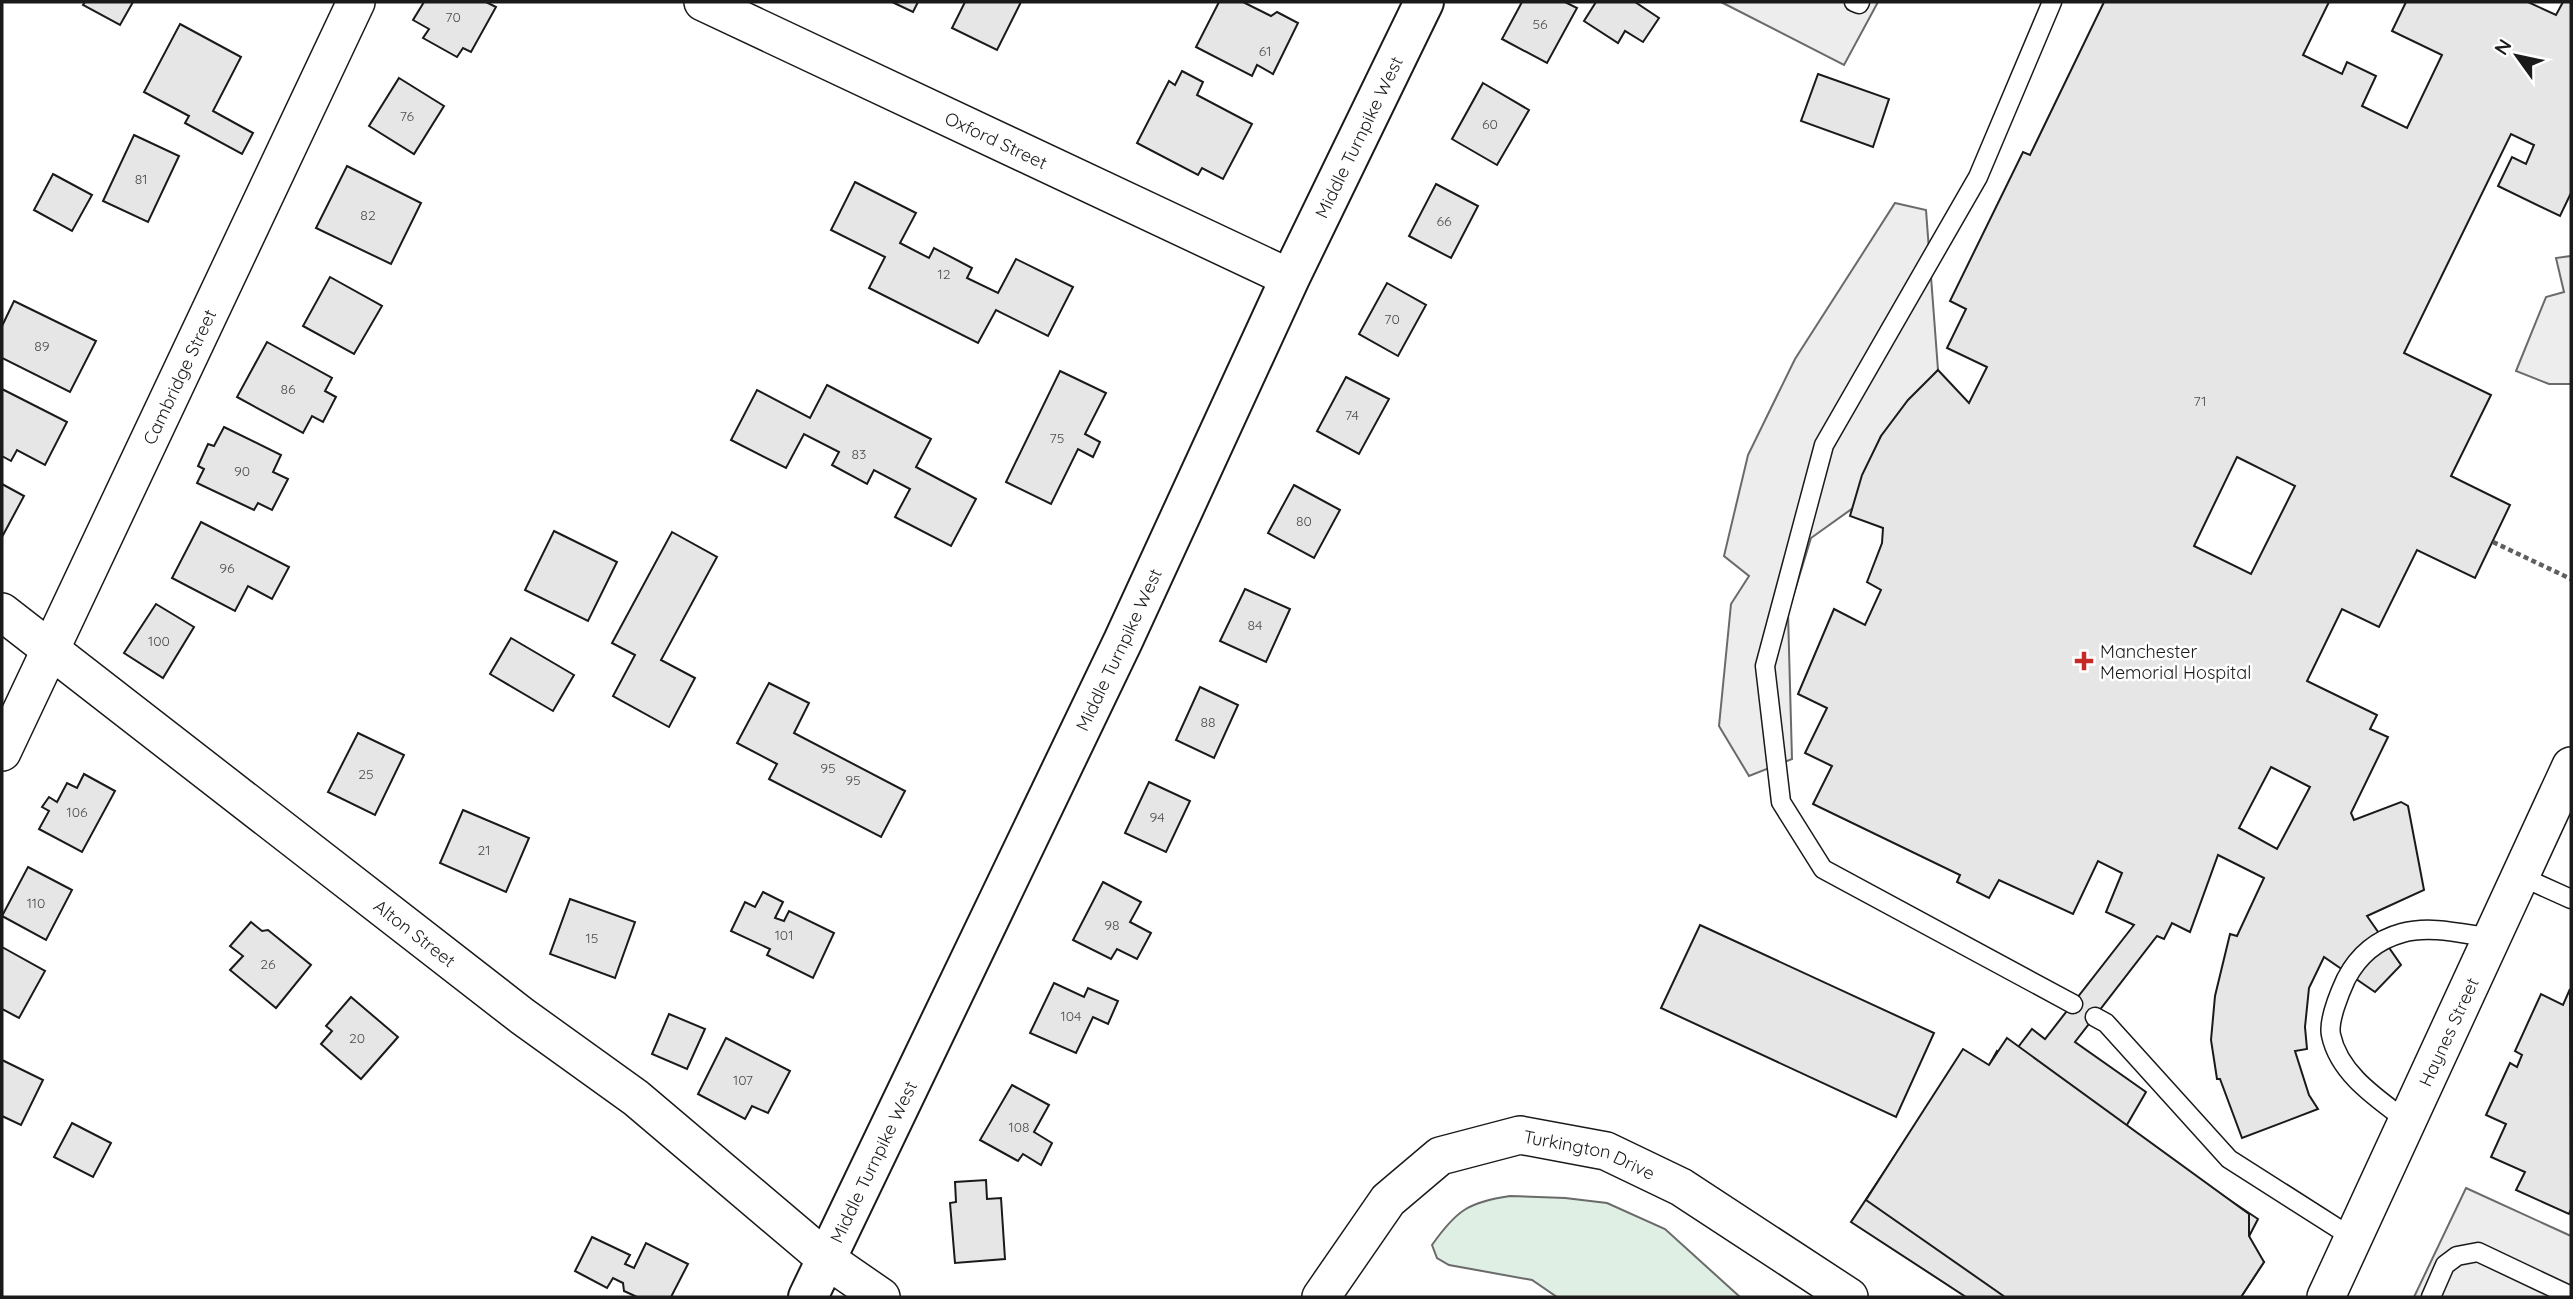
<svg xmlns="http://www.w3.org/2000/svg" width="2573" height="1299" font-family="Quicksand,sans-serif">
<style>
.green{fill:#e0efe3;stroke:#6a6a6a;stroke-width:2}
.parking{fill:#ededed;stroke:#6a6a6a;stroke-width:2}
.building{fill:#e6e6e6;stroke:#1a1a1a;stroke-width:2;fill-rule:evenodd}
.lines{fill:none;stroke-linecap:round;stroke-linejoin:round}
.lane-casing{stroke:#1a1a1a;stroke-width:21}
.street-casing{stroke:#1a1a1a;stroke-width:40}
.secondary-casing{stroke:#1a1a1a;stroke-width:42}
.path{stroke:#5f5f5f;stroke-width:4.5;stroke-dasharray:5 3.5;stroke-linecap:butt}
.lane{stroke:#fff;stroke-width:18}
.street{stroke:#fff;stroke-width:37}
.secondary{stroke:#fff;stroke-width:38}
.poi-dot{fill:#c62828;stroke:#fff;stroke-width:2.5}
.labels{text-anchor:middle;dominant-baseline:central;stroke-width:5;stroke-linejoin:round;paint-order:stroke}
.number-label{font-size:14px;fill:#4d4d4d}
.street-label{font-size:18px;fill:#1a1a1a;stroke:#fff}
.poi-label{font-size:18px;fill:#1a1a1a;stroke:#fff;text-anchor:start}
</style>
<rect width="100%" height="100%" fill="#fff"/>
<path class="green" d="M1510,1196l55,2 42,5 58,26 75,68h-183l-25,-17 -83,-15 -12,-7 -5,-13c24,-34 36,-43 78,-49z"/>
<g class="parking">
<polygon points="1721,2 1878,2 1844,65"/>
<polygon points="1895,203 1926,210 1938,370 1881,436 1853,508 1811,538 1788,613 1792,759 1749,776 1719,726 1731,604 1749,576 1724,556 1748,455 1795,359"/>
<polygon points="2571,256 2571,384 2549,384 2516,371 2546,297 2564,292 2556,258"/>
<polygon points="2466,1188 2571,1236 2571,1297 2414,1297"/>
</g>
<g class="building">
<polygon points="85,2 133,2 120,25 83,5"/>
<polygon points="424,2 486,2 496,7 471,52 463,48 457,57 423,38 429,29 413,20"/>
<polygon points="892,2 918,2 913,12"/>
<polygon points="965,2 1021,2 997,50 952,28"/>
<polygon points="1219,2 1243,2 1271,16 1277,12 1298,23 1273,74 1257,65 1252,76 1196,47"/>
<polygon points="1522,2 1565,2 1577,8 1547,63 1502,39"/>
<polygon points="1596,2 1635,2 1659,18 1643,42 1625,31 1618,43 1584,21"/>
<path d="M2104,2h225l-26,53 39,19 5,-12 29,14 -14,30 45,22 35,-73 -50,-24 14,-29h122l28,13 7,-13h8v191l-11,23 -62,-30 14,-29 14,7 8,-19 -23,-11 -107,219 87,42 -40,81 59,29 -35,73 -58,-28 -38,77 -37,-18 -35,72 70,34 -7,14 18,8 -37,76 3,7 47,-18 7,4 16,84 -57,26 34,49 -26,27 -51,-35 -15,31 -4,39 2,22 -12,2 14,44 9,14 -76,29 -22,-59h-3l-6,-39 4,-44 15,-62 7,2 27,-58 -46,-23 -28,77 -18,-9 -8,16 -7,-3 -82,106 71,50 -22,38 134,89 -15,29 21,14 -23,35h-275l-115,-75 108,-163 24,17 14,-25 12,8 23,-30 13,10 89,-114 -28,-13 16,-39 -24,-12 -25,53 -74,-34 -10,18 -32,-16 3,-7 -147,-71 19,-38 -27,-13 22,-45 -29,-14 36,-85 31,16 16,-35 -14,-8 15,-39 1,-15 -33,-12 12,-41 19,-39 27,-36 30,-30 31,33 18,-36 -40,-19 19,-39 -16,-8 73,-149 7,3zM2237,457l58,29 -44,88 -57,-28zM2271,767l39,20 -33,62 -38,-21z"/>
<polygon points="180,24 241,57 213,111 253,133 242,154 185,123 189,116 144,92"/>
<polygon points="1182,71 1203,82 1197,95 1252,124 1223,179 1202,168 1198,175 1137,143 1169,81 1175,85"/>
<polygon points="1818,74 1889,99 1873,147 1801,121"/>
<polygon points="399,78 444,106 414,154 369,126"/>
<polygon points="1483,83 1529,110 1497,165 1452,139"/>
<polygon points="134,135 179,156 148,222 103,201"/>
<polygon points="347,166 421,203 391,264 316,228"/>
<polygon points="53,174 92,195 72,231 34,210"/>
<polygon points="855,182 916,213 900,243 929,258 934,248 972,268 967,278 998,293 1016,259 1073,287 1048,336 996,310 978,343 869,288 885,257 831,230"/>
<polygon points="1436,184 1478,206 1451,258 1409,236"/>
<polygon points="330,277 382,306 354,354 303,326"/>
<polygon points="1387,283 1426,305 1398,356 1359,334"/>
<polygon points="14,301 96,341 70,392 2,358 2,326"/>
<polygon points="267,342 332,378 325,391 336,397 323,422 312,416 303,433 237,397"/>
<polygon points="1060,371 1106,393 1085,434 1100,442 1093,457 1078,449 1051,504 1006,482"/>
<polygon points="1346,377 1389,399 1359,454 1317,431"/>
<polygon points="827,385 931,439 916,467 976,499 951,546 895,517 910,489 874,470 867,484 832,465 839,452 804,434 786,468 731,440 757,390 810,418"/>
<polygon points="2,389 67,422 45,465 17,450 11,461 2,456"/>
<polygon points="224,427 281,455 273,472 288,479 272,510 258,503 254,510 197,483 204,469 198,466 208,444 214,446"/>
<polygon points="2,484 24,496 2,537"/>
<polygon points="1294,485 1340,510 1314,558 1268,533"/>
<polygon points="201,522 289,567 272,599 248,586 235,611 172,578"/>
<polygon points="554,531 617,562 588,621 525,590"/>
<polygon points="672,532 717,557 661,660 695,678 669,727 613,696 635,655 612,643"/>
<polygon points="1245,589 1290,609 1266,662 1220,641"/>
<polygon points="156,604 194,627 163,678 124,653"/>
<polygon points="511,638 574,675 553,711 490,674"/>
<polygon points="769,683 809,703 794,733 905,791 881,837 769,779 777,764 737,743"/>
<polygon points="1200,687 1238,705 1214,758 1176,740"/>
<polygon points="358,733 404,755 375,815 328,792"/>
<polygon points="84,774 115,791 82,852 39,829 49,811 42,807 49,797 57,802 67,783 77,788"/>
<polygon points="1149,782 1190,801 1166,852 1125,833"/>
<polygon points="463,810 529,838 506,892 440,863"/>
<polygon points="28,867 72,890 46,940 2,916"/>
<polygon points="1103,882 1141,902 1130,922 1151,933 1137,959 1117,949 1111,959 1073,940"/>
<polygon points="763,892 783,902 775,918 784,921 789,911 834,933 813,978 767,955 770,949 731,931 745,902 755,907"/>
<polygon points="570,899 635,922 615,978 550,954"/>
<polygon points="251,922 262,931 268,930 311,965 276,1008 230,970 243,956 230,946"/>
<polygon points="1700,925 1934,1033 1896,1117 1661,1008"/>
<polygon points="2,947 45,971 19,1018 2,1009"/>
<polygon points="1054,983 1084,997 1088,988 1118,1001 1108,1024 1093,1017 1076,1053 1030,1033"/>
<polygon points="2570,989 2571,1209 2569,1214 2516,1190 2525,1172 2491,1157 2506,1124 2486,1115 2510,1063 2517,1067 2522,1055 2515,1051 2541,994 2563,1005"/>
<polygon points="351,997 398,1037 361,1079 321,1044 332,1031 326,1026"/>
<polygon points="669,1014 705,1029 687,1069 652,1054"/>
<polygon points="726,1038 790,1071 768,1113 752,1106 745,1119 698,1094"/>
<polygon points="2007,1038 2249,1214 2249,1236 2264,1262 2241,1297 2005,1297 1866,1200 1963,1049 1989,1065"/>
<polygon points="2,1060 43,1080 21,1125 2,1116"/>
<polygon points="1012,1085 1049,1105 1034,1132 1052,1143 1041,1165 1023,1154 1018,1161 980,1140"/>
<polygon points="72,1123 111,1143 93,1177 54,1157"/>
<polygon points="986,1180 987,1199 1001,1198 1005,1259 955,1263 950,1203 956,1202 955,1182"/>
<polygon points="592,1237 630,1255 625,1264 634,1268 646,1243 688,1264 671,1297 637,1297 624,1291 623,1283 613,1278 607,1288 575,1271"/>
</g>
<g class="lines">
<g class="lane-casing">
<g id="lane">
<polyline points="1854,2 1859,4 1860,2"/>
<polyline points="2052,2 1978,177 1824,445 1765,666 1781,802 1823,869 2073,1004"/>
<polyline points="2520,876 2571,899"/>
<polyline points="2095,1017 2106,1023 2229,1159 2353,1238"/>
<path d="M2407,1121c-29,-22 -68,-47 -76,-86 -3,-14 9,-43 15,-56 12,-23 30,-39 56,-46 29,-8 61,1 90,5"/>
<polyline points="2431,1297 2445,1265 2457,1256 2478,1252 2571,1296"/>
</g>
</g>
<g class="street-casing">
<g id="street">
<path id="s1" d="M703,2l587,276"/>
<path id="s2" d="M2,612l520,404 114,82 190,161 55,38"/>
<path id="s3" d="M2,752l354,-750"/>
<path id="s4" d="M1321,1297l67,-97 52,-44 80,-21 86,16 75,36 168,110"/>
<path id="s5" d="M2326,1297l245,-531"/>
</g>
</g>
<g class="secondary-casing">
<g id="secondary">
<path id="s6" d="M808,1297l315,-656 167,-363 134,-276"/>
</g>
</g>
<polyline class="path" points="2493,542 2571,579"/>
<use href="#lane" class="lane"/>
<use href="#street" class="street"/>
<use href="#secondary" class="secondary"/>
</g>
<path class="poi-dot" d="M2080.5 650.5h7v7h7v7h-7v7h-7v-7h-7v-7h7z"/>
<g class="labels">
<g class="number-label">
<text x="453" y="17">70</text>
<text x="1540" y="24">56</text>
<text x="1265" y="51">61</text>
<text x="407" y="116">76</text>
<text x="1490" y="124">60</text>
<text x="141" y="179">81</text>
<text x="368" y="215">82</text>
<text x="1444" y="221">66</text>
<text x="944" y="274">12</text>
<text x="1392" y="319">70</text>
<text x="42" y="346">89</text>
<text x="288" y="389">86</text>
<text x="2200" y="401">71</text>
<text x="1352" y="415">74</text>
<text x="1057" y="438">75</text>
<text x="859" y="454">83</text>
<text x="242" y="471">90</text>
<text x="1304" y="521">80</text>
<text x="227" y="568">96</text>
<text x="1255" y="625">84</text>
<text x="159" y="641">100</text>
<text x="1208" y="722">88</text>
<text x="828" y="768">95</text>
<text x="366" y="774">25</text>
<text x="853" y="780">95</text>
<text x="77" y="812">106</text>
<text x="1157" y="817">94</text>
<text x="484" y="850">21</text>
<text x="36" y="903">110</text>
<text x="1112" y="925">98</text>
<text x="784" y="935">101</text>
<text x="592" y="938">15</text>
<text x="268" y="964">26</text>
<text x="1071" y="1016">104</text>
<text x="357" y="1038">20</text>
<text x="743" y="1080">107</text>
<text x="1019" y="1127">108</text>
</g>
<g class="street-label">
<text stroke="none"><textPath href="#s6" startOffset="1284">Middle Turnpike West</textPath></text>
<text stroke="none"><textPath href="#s1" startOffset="324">Oxford Street</textPath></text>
<text stroke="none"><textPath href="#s3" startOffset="415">Cambridge Street</textPath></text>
<text stroke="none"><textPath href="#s6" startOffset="718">Middle Turnpike West</textPath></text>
<text stroke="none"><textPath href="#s2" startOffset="523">Alton Street</textPath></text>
<text stroke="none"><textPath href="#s5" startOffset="292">Haynes Street</textPath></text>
<text stroke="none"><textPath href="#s4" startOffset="341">Turkington Drive</textPath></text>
<text stroke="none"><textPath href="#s6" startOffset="150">Middle Turnpike West</textPath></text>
</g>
<g class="poi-label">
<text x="2100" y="651">Manchester<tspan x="2100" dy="21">Memorial Hospital</tspan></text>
</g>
</g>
<rect width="2573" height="1299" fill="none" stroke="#1a1a1a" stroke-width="7"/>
<g transform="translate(2517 56) rotate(303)" stroke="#ffffff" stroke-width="5" paint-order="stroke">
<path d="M0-5L12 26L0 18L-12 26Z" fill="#1a1a1a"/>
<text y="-10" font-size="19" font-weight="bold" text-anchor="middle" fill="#1a1a1a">N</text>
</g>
</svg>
